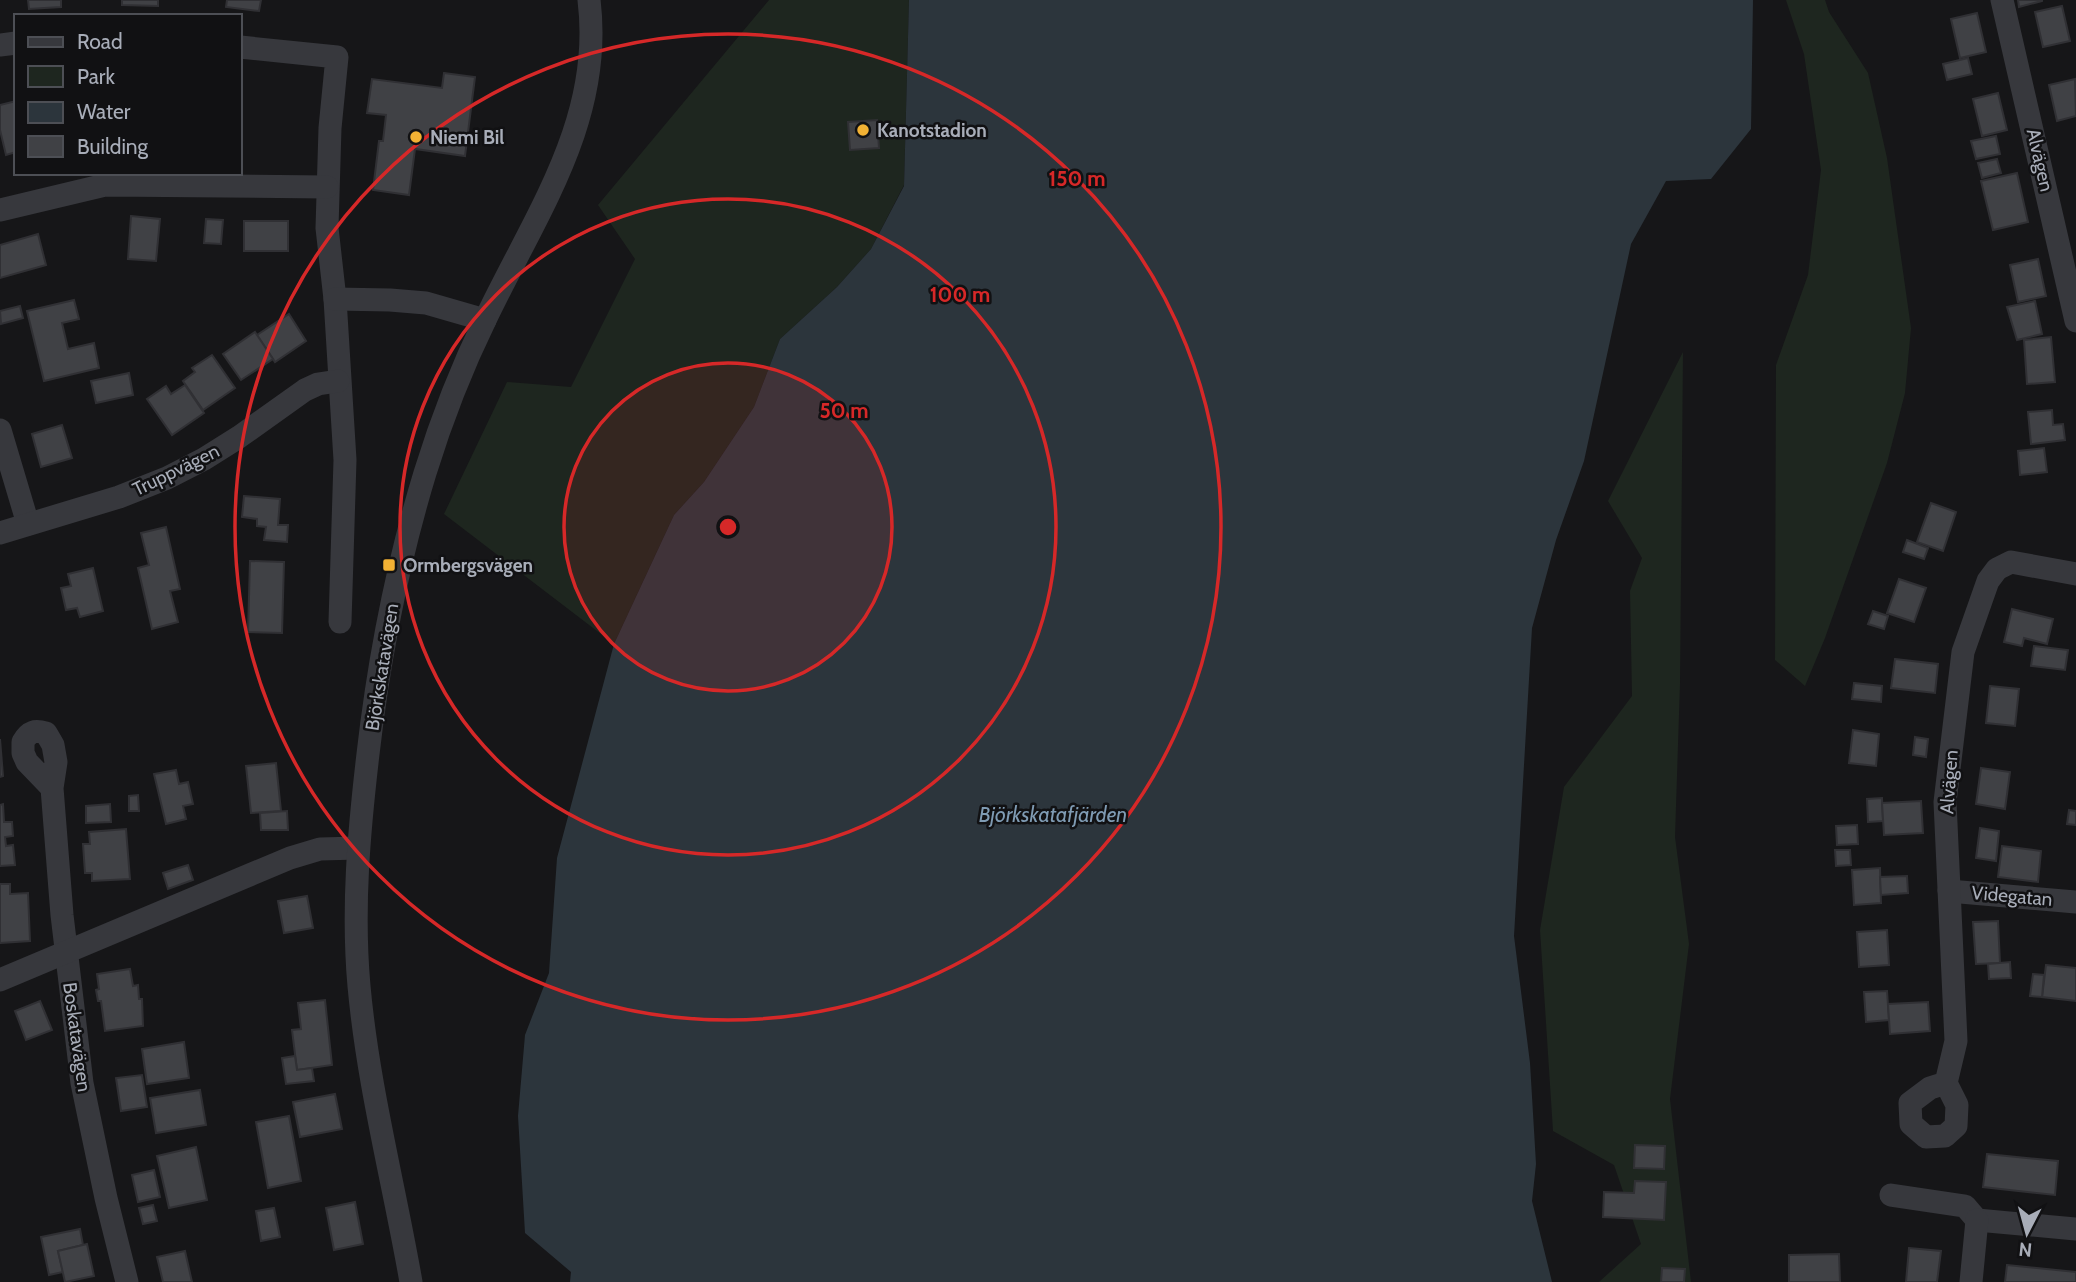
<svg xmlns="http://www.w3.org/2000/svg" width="2076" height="1282" font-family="Cabin,sans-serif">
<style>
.green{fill:#1e261f}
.water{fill:#2c353c}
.building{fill:#404145;stroke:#303034;stroke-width:2}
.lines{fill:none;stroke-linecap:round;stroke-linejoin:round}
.minor{stroke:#37383d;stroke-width:23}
.ring{fill:none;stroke:#d62828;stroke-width:3.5}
.poi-dot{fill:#f2b134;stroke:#111113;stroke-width:2.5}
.labels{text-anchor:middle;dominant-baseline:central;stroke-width:5;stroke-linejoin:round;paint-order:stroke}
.poi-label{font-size:19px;font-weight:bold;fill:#a8adb8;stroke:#111113;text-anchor:start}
.street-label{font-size:19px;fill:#a8adb8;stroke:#111113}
.water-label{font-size:21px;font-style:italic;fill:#7f9bb3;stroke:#111113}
.centre{fill:#d62828;stroke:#111113;stroke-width:3.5}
.ring-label{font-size:21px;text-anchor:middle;font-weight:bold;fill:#d62828;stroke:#111113;stroke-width:5;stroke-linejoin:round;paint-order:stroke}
</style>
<rect width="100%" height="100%" fill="#161618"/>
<g class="green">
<polygon points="769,0 909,0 904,185 871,249 837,287 780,339 754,407 704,482 674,515 614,644 444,514 507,382 571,387 635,259 598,205"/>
<polygon points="1786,0 1825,0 1829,12 1868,73 1887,158 1911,328 1905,393 1887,463 1825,638 1805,686 1775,660 1776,365 1808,275 1821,170 1804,54"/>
<polygon points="1683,352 1680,684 1675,837 1689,944 1670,1099 1691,1282 1599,1282 1641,1244 1614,1165 1553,1131 1540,930 1564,787 1632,696 1630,591 1642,558 1608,501"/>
</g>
<polygon class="water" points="909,0 1753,0 1751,129 1711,179 1666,181 1631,244 1584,461 1556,540 1532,628 1514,936 1530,1063 1536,1164 1532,1201 1552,1282 570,1282 571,1272 525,1233 518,1116 525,1035 549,973 557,858 614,644 674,515 704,482 754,407 780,339 837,287 871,249 904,186"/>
<g class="building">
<polygon points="28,0 61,0 61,7 29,9"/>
<polygon points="122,0 158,0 158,6 122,5"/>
<polygon points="227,0 261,0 259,11 226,7"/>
<polygon points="2018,0 2042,0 2042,1 2019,7"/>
<polygon points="2062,6 2070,41 2043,47 2035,12"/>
<polygon points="1977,13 1986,52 1960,58 1951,19"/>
<polygon points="1968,58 1972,74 1947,80 1943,64"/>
<polygon points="444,73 475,77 465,156 415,149 409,195 373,190 379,141 383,141 386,115 367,113 372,79 442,88"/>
<polygon points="2075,79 2076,116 2057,121 2049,85"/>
<polygon points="1998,93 2007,130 1982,136 1973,99"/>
<polygon points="16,101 16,152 6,155 0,130 0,105"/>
<polygon points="877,120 879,148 850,150 848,122"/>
<polygon points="1996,136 2000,154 1976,159 1971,141"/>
<polygon points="1997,159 2001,173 1982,178 1978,163"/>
<polygon points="2017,173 2028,222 1993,230 1981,181"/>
<polygon points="131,216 160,219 156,261 128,259"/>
<polygon points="206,219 223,220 221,244 204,243"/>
<rect x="244" y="221" width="44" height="30"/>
<polygon points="38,234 46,265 0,278 0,245"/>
<polygon points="2038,259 2046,296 2018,302 2010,265"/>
<polygon points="74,300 79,319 62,323 68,349 94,343 99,368 44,381 27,311"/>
<polygon points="2035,301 2042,334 2017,340 2007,307"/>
<polygon points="20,306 23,318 1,324 0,311"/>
<polygon points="289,314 306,341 275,362 257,335"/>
<polygon points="255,332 273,359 241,380 223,354"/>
<polygon points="2051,337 2055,382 2027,384 2024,340"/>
<polygon points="212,355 235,388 203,410 183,381 195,372 192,368"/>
<polygon points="129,373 133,395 96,403 91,381"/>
<polygon points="185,385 204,413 172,435 147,399 166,386 171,394"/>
<polygon points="2052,410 2053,425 2063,424 2065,440 2031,444 2028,412"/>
<polygon points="62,425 72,458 41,467 32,434"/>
<polygon points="2044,448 2047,472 2020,475 2018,451"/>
<polygon points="244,496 280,499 278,525 288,525 287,542 264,540 266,527 257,526 257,519 242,517"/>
<polygon points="1931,503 1956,512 1943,551 1917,542"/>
<polygon points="166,527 180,589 170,591 178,622 152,629 138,568 149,565 141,533"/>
<polygon points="1907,540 1928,548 1924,559 1903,552"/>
<polygon points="250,561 284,562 282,633 248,632"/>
<polygon points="93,568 103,611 80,617 77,608 66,610 61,588 71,586 68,574"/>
<polygon points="1899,579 1926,588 1914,622 1887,613"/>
<polygon points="2012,609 2053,619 2047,644 2024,638 2022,646 2004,642"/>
<polygon points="1873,611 1888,616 1884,629 1868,624"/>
<polygon points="2034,646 2068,650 2065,670 2031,666"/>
<polygon points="1895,659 1938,664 1935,693 1891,688"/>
<polygon points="1854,683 1882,686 1881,702 1852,699"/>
<polygon points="1990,686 2019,689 2015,726 1986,723"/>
<polygon points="1853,730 1879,734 1876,766 1849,763"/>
<polygon points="1915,737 1928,739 1926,757 1913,755"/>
<polygon points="0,739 3,776 0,777"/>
<polygon points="276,763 281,811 251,813 246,766"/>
<polygon points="1981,768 2010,772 2005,809 1976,804"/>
<polygon points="176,770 179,784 188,782 193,804 183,806 186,819 166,824 154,774"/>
<polygon points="138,795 139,811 129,811 129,796"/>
<polygon points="1882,798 1883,821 1868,822 1867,799"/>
<polygon points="1921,801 1923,833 1884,835 1882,803"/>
<polygon points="3,804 4,822 12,822 13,836 5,837 6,846 13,845 15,865 0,866 0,805"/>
<polygon points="110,804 111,822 86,823 86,806"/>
<polygon points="2069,810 2076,811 2076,825 2067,824"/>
<polygon points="287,811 288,830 261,830 260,813"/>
<polygon points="1857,825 1858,844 1837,845 1836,826"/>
<polygon points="1980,828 1999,831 1996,861 1976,858"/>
<polygon points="126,829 130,879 92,881 92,873 85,873 83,844 90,844 89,832"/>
<polygon points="2002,846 2041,851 2038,882 1998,877"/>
<polygon points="1835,850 1850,850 1851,865 1836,866"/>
<polygon points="188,865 193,880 168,889 163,873"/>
<polygon points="1880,868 1881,903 1854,905 1852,870"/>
<polygon points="1907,876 1908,893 1881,895 1880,877"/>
<polygon points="0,884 10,884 10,894 28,893 30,941 0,943"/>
<polygon points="307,896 313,928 284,933 278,901"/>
<polygon points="1998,921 2000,963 1976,964 1973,922"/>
<polygon points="1887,930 1889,965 1859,967 1857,932"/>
<polygon points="2010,962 2011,978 1989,979 1988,964"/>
<polygon points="2046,965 2076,968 2076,1001 2042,997"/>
<polygon points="130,969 133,986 138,985 139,999 142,999 143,1026 105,1031 101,1001 98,1001 96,990 99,989 97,974"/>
<polygon points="2033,974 2044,975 2042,997 2030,996"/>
<polygon points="1887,991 1889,1020 1866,1022 1864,992"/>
<polygon points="325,1000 332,1065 297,1070 292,1030 301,1029 298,1003"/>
<polygon points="40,1001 52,1030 26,1040 15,1011"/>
<polygon points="1928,1002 1930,1031 1890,1034 1888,1004"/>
<polygon points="184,1042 189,1078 147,1084 142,1049"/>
<polygon points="295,1056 297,1070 312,1068 314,1081 286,1084 282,1058"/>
<polygon points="142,1075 147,1107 121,1111 116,1078"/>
<polygon points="200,1090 206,1125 156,1133 150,1098"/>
<polygon points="335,1094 342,1129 300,1137 293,1102"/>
<polygon points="289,1116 301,1181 268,1188 256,1122"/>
<polygon points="1635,1145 1665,1146 1664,1169 1634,1168"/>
<polygon points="196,1147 207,1200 169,1208 157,1156"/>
<polygon points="1987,1154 2058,1161 2055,1195 1983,1187"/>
<polygon points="154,1170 160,1197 138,1202 132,1175"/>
<polygon points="1635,1181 1666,1182 1664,1220 1603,1217 1604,1192 1634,1193"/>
<polygon points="355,1202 363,1244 334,1250 326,1208"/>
<polygon points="153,1205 157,1221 143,1224 139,1208"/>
<polygon points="274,1208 280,1237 261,1241 256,1211"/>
<polygon points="80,1229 83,1245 58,1251 63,1272 49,1275 41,1237"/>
<polygon points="87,1244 94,1276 65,1282 58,1251"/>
<polygon points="1909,1248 1941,1251 1937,1282 1906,1282"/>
<polygon points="185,1251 192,1282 163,1282 157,1257"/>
<polygon points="1839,1254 1840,1282 1789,1282 1789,1255"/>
<polygon points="2007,1265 2076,1272 2076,1282 2005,1282"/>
<polygon points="1662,1268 1685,1269 1684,1282 1661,1282"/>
</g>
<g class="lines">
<g class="minor">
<polyline points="2002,0 2076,321"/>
<polyline points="0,45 16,43"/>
<polyline points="240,47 337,57 330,128 327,228 335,299 345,460 340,622"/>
<polyline points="0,210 105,185 327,187"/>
<polyline points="335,299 390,300 426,303 485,320"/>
<polyline points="0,430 28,524"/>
<polyline points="0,533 119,497 167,478 204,459 239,437 305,390 318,384 338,381"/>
<path d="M52,788l-25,-26 -4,-9v-11c6,-11 12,-12 23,-9l7,12 3,17 -4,26 10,127 20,168 24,115 21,84"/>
<polyline points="1949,891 2076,902"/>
<polyline points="0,980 290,858 320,849 358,848"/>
<polyline points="1946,1083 1930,1088 1910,1103 1911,1124 1926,1137 1945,1136 1956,1126 1957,1105 1946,1083 1956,1041 1945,802 1963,652 1988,581 1997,569 2011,562 2076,574"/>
<polyline points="1891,1195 1965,1206 1977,1220 2076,1229"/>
<path d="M411,1282c-17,-98 -43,-196 -52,-296 -7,-78 0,-155 9,-232 11,-96 29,-189 57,-281 16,-52 37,-106 61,-155 49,-103 118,-198 103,-318"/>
<polyline points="1971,1282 1977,1220"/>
</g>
</g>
<circle cx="728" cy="527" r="164" fill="#d62828" fill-opacity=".12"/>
<g class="ring">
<circle cx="728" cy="527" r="164"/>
<circle cx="728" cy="527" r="328"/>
<circle cx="728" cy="527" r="493"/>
</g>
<g class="poi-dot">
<circle cx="863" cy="130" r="7"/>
<circle cx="416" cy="137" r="7"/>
<rect x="382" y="558" width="14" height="14" rx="3.5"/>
</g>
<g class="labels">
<g class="poi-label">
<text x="877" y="130">Kanotstadion</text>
<text x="430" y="137">Niemi Bil</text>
<text x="403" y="565">Ormbergsvägen</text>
</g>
<g class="street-label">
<text transform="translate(2040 160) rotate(77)">Alvägen</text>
<text transform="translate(176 470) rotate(-26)">Truppvägen</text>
<text transform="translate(382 667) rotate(-81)">Björkskatavägen</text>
<text transform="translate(1949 782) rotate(-86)">Alvägen</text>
<text transform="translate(2012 896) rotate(5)">Videgatan</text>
<text transform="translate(77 1037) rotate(82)">Boskatavägen</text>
</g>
<g class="water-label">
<text x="1053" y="814">Björkskatafjärden</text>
</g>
</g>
<circle cx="728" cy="527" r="10" class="centre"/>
<g class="ring-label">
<text x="1077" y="186">150 m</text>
<text x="960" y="302">100 m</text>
<text x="844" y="418">50 m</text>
</g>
<rect x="14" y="14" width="228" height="161" fill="#111113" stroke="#4d4f55" stroke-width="2"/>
<rect x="28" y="37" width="35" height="10" fill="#37383d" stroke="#4d4f55" stroke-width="2"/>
<text x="77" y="49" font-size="21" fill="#a8adb8">Road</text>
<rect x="28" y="66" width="35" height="21" fill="#1e261f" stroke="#4d4f55" stroke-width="2"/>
<text x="77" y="84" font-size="21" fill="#a8adb8">Park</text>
<rect x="28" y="102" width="35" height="21" fill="#2c353c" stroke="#4d4f55" stroke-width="2"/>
<text x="77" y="119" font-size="21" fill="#a8adb8">Water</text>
<rect x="28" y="136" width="35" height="21" fill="#404145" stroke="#4d4f55" stroke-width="2"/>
<text x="77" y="154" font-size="21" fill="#a8adb8">Building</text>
<g transform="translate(2027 1233) rotate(186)" stroke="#111113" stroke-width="5" paint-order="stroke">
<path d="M0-5L12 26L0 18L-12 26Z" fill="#a8adb8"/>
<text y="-10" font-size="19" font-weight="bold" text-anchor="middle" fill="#a8adb8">N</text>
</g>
</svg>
